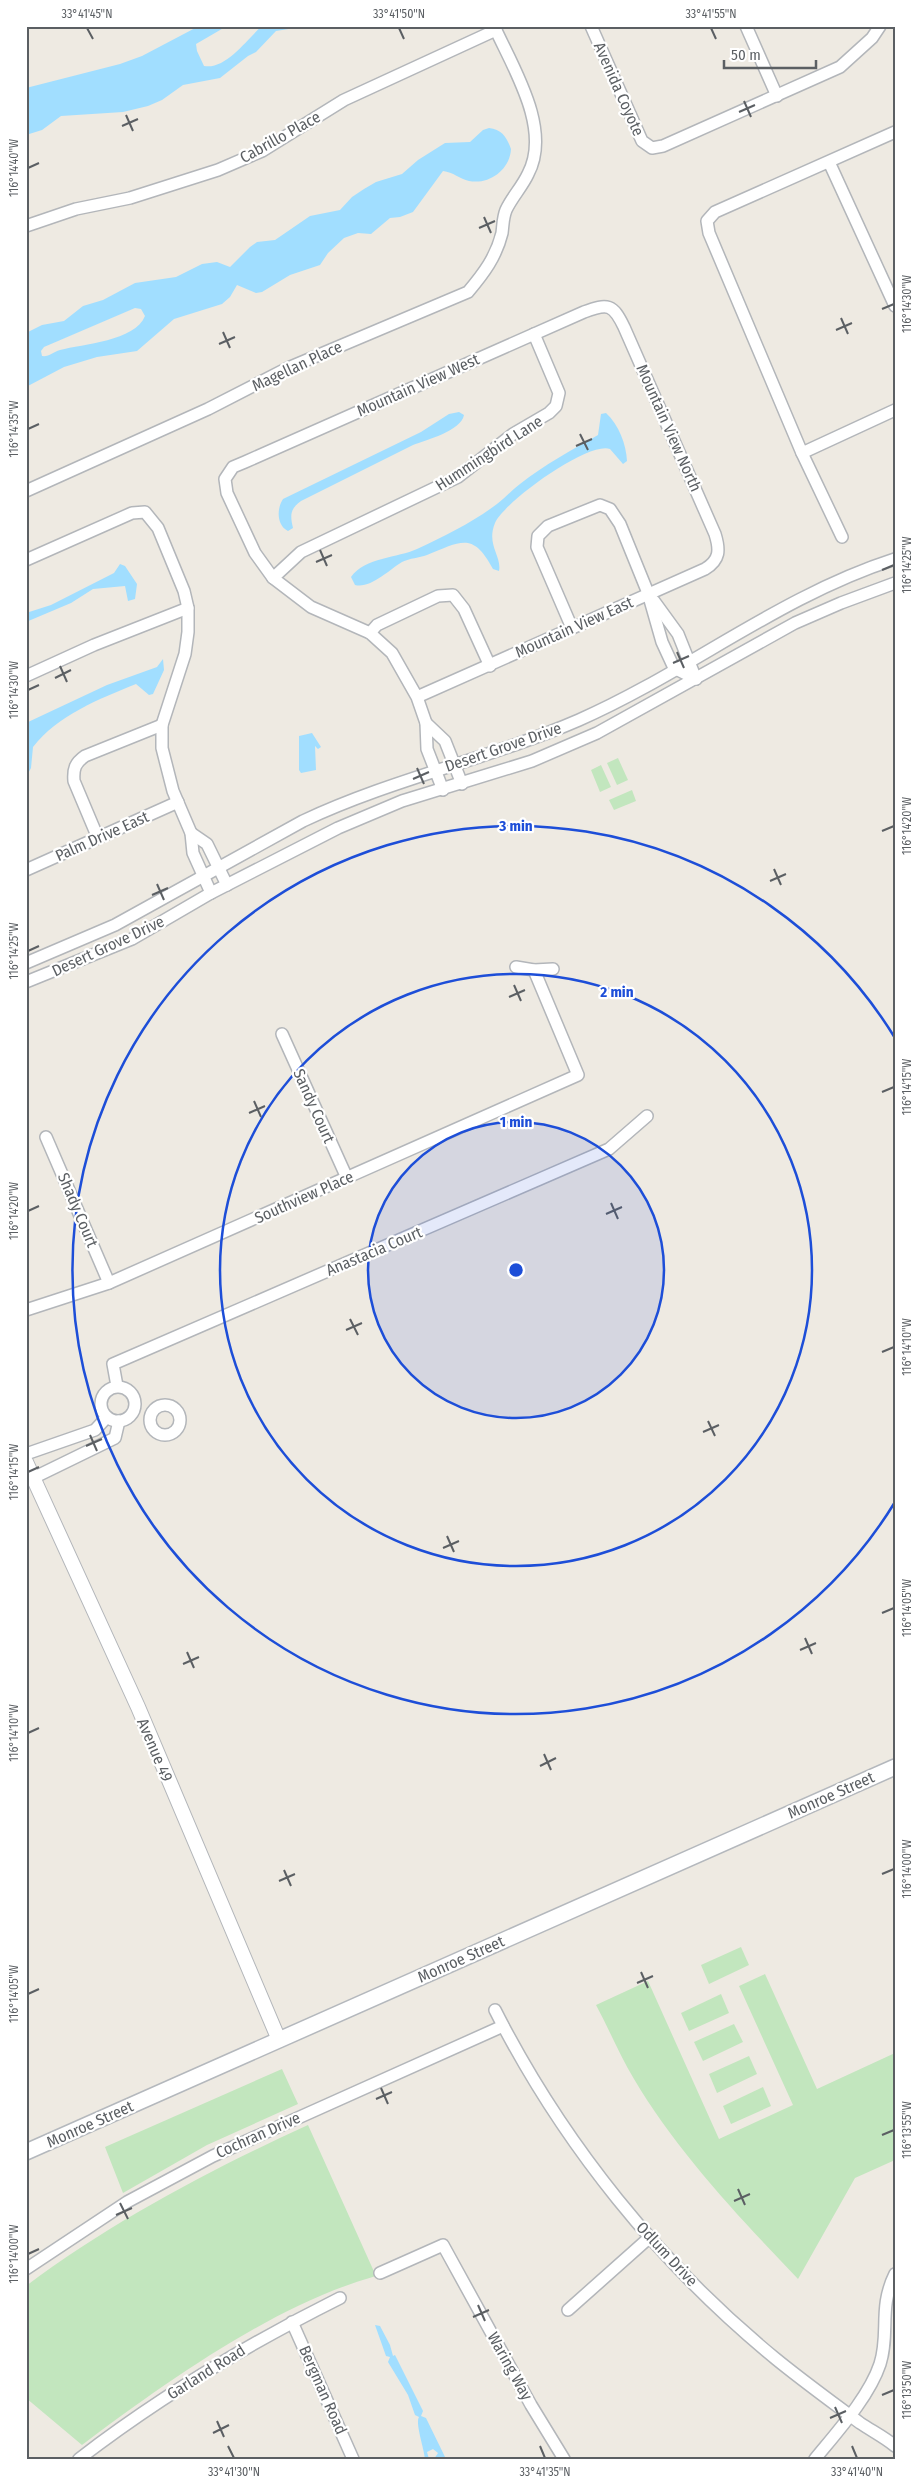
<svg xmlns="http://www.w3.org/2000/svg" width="921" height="2485" font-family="'Fira Sans Condensed',sans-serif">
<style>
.green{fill:#c2e6be}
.water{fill:#a1deff;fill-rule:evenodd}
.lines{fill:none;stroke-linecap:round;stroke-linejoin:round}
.minor-casing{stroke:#b3b6ba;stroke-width:14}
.tertiary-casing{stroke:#b3b6ba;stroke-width:16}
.secondary-casing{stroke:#b4b8bd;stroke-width:18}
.minor{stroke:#fff;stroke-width:11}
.tertiary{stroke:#fff;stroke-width:14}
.secondary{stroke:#fff;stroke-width:15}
.ticks{fill:none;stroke:#5b5f63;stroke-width:2}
.ring{fill:none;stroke:#1d4ed8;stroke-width:2.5}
.labels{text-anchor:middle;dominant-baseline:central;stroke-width:4.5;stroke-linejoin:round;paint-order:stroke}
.street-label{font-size:16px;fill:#5b5f63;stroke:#fff}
.centre{fill:#1d4ed8;stroke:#fff;stroke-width:2.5}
.ring-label{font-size:15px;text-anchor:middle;font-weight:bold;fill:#1d4ed8;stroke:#fff;stroke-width:4.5;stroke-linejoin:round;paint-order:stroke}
.neatline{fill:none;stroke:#5b5f63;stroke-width:2}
.ticks-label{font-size:12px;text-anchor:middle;fill:#5b5f63}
</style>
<rect width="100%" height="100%" fill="#eeeae2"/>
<g class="green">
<polygon points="618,758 628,780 617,785 607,763"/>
<polygon points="601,765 611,787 600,792 591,770"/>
<polygon points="632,790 636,801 614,810 609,800"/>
<polygon points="741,1947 749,1965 709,1984 701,1965"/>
<path d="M765,1974l52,115 78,-36v107l-40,18 -57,101c-59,-62 -120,-126 -164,-200 -14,-23 -25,-50 -38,-74l52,-24 71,158 74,-34 -54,-119z"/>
<polygon points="721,1994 729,2013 689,2031 681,2013"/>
<polygon points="734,2024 743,2042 703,2061 694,2042"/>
<polygon points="749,2056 757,2074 717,2093 709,2074"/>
<polygon points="282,2069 298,2104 207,2145 123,2193 105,2147"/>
<polygon points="763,2087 771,2106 731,2124 723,2106"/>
<path d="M308,2125l68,151c-101,28 -210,106 -294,169l-56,-47v-112c87,-65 184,-116 282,-161z"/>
</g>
<g class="water">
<path d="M199,26h28l-31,18 1,7 7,15c22,4 43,-27 58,-40h45l-31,5 -20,21 -8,4 -28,22 -37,7 -21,15 -14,6 -25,6 -62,4 -19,14 -16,5v-47l94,-24 22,-8z"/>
<path d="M489,128c13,1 18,10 22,21 -1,20 -21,36 -42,32 -9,-2 -16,-9 -26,-10l-30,41 -13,5 -10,1 -19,16 -13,-1 -14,5 -16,15 -8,12 -30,10 -28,17 -6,1 -19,-8 -7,12 -8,7 -48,15 -37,32 -40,6 -33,10 -38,20v-54l16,-8 22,-4 19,-15 20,-6 32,-17 41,-6 26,-13 15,-2 13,5 20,-20 7,-5 18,-2 35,-24 30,-6 12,-13 12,-8 12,-7 26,-8 16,-14 27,-17 25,-1 13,-12zM135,308l6,1 4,7c-10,25 -62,28 -85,34 -7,2 -11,7 -18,6l-1,-5 3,-4z"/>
<path d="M459,412l5,3c-3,16 -38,25 -51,30l-112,56c-11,8 -11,14 -8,27l-5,3c-12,-6 -11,-23 -5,-32l138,-67 28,-18z"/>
<path d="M606,413c13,12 20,31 21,48l-4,3 -13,-15c-22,-8 -106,53 -115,74 -9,22 7,33 4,48l-6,-2c-20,-37 -31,-28 -66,-14 -8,3 -17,3 -25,7 -13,8 -32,27 -47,23l-4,-8c14,-20 47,-19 66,-28 28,-13 56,-27 80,-45 8,-6 15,-14 23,-20 24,-19 52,-34 78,-49l3,-21z"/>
<polygon points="120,564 125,566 137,584 135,599 128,601 125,586 93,589 71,603 26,622 26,613 51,605 114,573"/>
<path d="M163,659l1,11 -11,24 -4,1 -13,-11c-37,15 -78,31 -103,63l-2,21 -5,9v-54l81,-38 50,-18z"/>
<polygon points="312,733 321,747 318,749 315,746 316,770 301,773 299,770 299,736"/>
<path d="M375,2325l5,1 10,19 3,11 2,-1 28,56 -2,5 5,2 20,41h-12l4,-6 -5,-4 -6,3 2,7h-4c-1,-11 -10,-36 -6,-42l-4,-2 -7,-20 -20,-33 2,-5 -4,-1z"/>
</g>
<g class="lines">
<g class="minor-casing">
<g id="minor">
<polyline points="591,26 642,141 652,148 663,146 840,67 872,38 880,26"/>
<polyline points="746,26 777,96"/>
<polyline points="829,162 895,306"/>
<polyline points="26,226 76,209 130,198 218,170 262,151 344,100 496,30"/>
<polyline points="802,453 895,410"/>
<path d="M26,491l182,-82 80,-41 180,-76c16,-19 28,-35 34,-59 1,-8 1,-16 4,-23 6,-13 16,-23 22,-36 24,-45 -15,-106 -34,-148"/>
<polyline points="842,537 802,453 709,233 707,221 715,212 895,132"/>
<polyline points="26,560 132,513 145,512 158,528 184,591 188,608 188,632 185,654 162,725 162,748 173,791 191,833 193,853 211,893"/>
<polyline points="273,578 301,552 458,477 513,434 549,413 556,406 559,393 534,334"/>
<polyline points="654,601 678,634 696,679"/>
<polyline points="572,628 537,547 538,536 548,526 600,505 610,509 620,524 648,593 662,642 674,668 696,679"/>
<polyline points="370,633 377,625 438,596 453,595 464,609 490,666"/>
<polyline points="26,676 94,645 188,608"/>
<path d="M417,697l288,-128c15,-9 15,-19 10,-35l-91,-207c-11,-23 -16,-24 -40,-15l-339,150 -12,5 -8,12 2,14 28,60 18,25 38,29 59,26 22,20 25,44 9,26 1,26 16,41"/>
<polyline points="426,723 445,741 462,784"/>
<polyline points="191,833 207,844 227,885"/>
<path d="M98,838l-24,-57c-1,-12 1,-18 11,-25l77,-31"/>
<polyline points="26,870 178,802"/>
<path d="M26,963l89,-38 188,-104c89,-42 186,-62 276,-101 109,-48 201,-124 316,-161"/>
<polyline points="516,967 534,970 553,969"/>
<polyline points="26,982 132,939 211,893 338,828 402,801 532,761 597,733 795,623 841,603 895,583"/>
<polyline points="282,1034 347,1178"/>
<polyline points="46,1137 109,1283"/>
<polyline points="26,1310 109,1283 578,1075 534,970"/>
<polyline points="117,1386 113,1364 609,1149 647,1116"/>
<circle cx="118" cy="1404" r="17"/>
<circle cx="165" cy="1420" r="15"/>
<polyline points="26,1454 95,1430 107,1417"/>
<polyline points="33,1478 115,1438 119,1421"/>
<path d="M495,2010c68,134 165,254 281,349 27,22 56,43 84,64 12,8 24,14 35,23"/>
<polyline points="26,2269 127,2202 213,2156 503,2026"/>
<polyline points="380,2273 443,2245 531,2405 564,2459"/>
<polyline points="568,2310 650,2237"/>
<polyline points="292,2322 353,2459"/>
<path d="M79,2459c82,-63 169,-115 261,-161"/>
<path d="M815,2459c22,-27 54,-62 65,-95 10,-31 -2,-56 15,-90"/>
</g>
</g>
<g class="tertiary-casing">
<polyline id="tertiary" points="26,1462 138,1707 279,2040"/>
</g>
<g class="secondary-casing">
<polyline id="secondary" points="26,2152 895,1767"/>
</g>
<use href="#minor" class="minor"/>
<use href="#tertiary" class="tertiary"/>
<use href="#secondary" class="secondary"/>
</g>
<path class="ticks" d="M87,28l6,11M399,28l5,11M711,28l5,11M744,101l7,16M739,112l16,-7M126,115l7,16M122,126l16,-7M28,168l11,-5M484,217l7,16M479,228l16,-7M882,309l12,-5M841,318l7,16M836,330l16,-7M223,332l7,16M219,344l16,-7M28,429l11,-5M580,434l8,16M576,446l16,-7M320,550l7,16M316,562l16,-7M882,570l12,-5M677,652l7,16M673,663l16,-7M60,666l7,16M55,678l16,-8M28,690l11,-5M417,768l7,16M413,779l16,-7M882,831l12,-5M774,869l7,16M770,881l16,-7M157,884l7,16M152,895l16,-7M28,951l11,-5M514,985l7,16M509,997l16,-7M882,1092l12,-5M254,1101l7,16M249,1113l16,-7M611,1203l7,16M28,1211l11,-5M606,1214l16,-7M350,1319l8,16M346,1330l16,-7M882,1352l12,-5M708,1421l7,15M703,1432l16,-7M90,1435l7,16M86,1446l16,-7M28,1472l11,-5M447,1536l7,16M443,1548l16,-7M882,1613l12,-5M805,1638l7,16M800,1650l16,-7M187,1652l7,16M183,1664l16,-7M28,1733l11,-5M544,1754l7,16M540,1766l16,-8M284,1870l7,16M882,1874l12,-5M279,1881l16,-7M641,1972l7,16M637,1983l16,-7M28,1994l11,-5M381,2088l7,16M376,2099l16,-7M882,2135l12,-5M738,2189l7,16M734,2201l16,-7M120,2203l8,16M116,2215l16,-7M28,2254l11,-5M478,2305l7,16M473,2317l16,-7M882,2395l12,-5M835,2407l7,16M830,2418l16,-7M217,2421l7,16M213,2433l16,-8M228,2446l6,12M540,2446l5,12M852,2446l5,12"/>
<circle cx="516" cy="1270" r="148" fill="#1d4ed8" fill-opacity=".12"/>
<g class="ring">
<circle cx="516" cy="1270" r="148"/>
<circle cx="516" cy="1270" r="296"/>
<path d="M895 1502A444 444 0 1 1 895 1038"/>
</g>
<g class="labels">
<g class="street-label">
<text transform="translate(619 89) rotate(66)">Avenida Coyote</text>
<text transform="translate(280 137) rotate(-29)">Cabrillo Place</text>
<text transform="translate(297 366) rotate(-25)">Magellan Place</text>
<text transform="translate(418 385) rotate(-24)">Mountain View West</text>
<text transform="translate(669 428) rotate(66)">Mountain View North</text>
<text transform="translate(489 453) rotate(-33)">Hummingbird Lane</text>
<text transform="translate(574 627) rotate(-24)">Mountain View East</text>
<text transform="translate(503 747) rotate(-19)">Desert Grove Drive</text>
<text transform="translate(102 836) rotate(-24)">Palm Drive East</text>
<text transform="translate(108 946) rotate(-25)">Desert Grove Drive</text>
<text transform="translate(314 1106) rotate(66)">Sandy Court</text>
<text transform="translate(304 1197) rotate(-24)">Southview Place</text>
<text transform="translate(78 1210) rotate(67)">Shady Court</text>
<text transform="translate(374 1251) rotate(-23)">Anastacia Court</text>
<text transform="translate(155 1750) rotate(67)">Avenue 49</text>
<text transform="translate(831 1795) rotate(-24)">Monroe Street</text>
<text transform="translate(461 1959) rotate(-24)">Monroe Street</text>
<text transform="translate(90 2124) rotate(-24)">Monroe Street</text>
<text transform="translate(258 2135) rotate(-24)">Cochran Drive</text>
<text transform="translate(667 2254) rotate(47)">Odlum Drive</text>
<text transform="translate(510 2366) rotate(61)">Waring Way</text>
<text transform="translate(206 2372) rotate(-32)">Garland Road</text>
<text transform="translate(323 2390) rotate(66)">Bergman Road</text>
</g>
</g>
<circle cx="516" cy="1270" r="8" class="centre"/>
<g class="ring-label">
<text x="516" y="831">3 min</text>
<text x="617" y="997">2 min</text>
<text x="516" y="1127">1 min</text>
</g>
<rect width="921" height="2485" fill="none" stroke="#ffffff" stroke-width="55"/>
<path d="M724 60v8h92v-8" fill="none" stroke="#5b5f63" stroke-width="2.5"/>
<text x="731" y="60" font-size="15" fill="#5b5f63" stroke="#ffffff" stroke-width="4" paint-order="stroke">50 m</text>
<rect x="28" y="28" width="866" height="2430" class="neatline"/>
<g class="ticks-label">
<text x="87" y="18">33°41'45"N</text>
<text x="399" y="18">33°41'50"N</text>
<text x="711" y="18">33°41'55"N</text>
<text transform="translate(14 168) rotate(-90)" y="4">116°14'40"W</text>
<text transform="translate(907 304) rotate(-90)" y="4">116°14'30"W</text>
<text transform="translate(14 429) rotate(-90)" y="4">116°14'35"W</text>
<text transform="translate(907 565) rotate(-90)" y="4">116°14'25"W</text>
<text transform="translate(14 690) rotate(-90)" y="4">116°14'30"W</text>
<text transform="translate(907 826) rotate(-90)" y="4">116°14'20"W</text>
<text transform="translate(14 951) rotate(-90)" y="4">116°14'25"W</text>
<text transform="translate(907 1087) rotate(-90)" y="4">116°14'15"W</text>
<text transform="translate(14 1211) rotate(-90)" y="4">116°14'20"W</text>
<text transform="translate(907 1347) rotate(-90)" y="4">116°14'10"W</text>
<text transform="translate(14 1472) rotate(-90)" y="4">116°14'15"W</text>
<text transform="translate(907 1608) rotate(-90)" y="4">116°14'05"W</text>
<text transform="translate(14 1733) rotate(-90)" y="4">116°14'10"W</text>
<text transform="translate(907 1869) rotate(-90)" y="4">116°14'00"W</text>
<text transform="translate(14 1994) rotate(-90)" y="4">116°14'05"W</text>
<text transform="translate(907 2130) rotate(-90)" y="4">116°13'55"W</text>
<text transform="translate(14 2254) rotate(-90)" y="4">116°14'00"W</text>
<text transform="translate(907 2390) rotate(-90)" y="4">116°13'50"W</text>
<text x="234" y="2476">33°41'30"N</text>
<text x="545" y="2476">33°41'35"N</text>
<text x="857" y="2476">33°41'40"N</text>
</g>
</svg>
